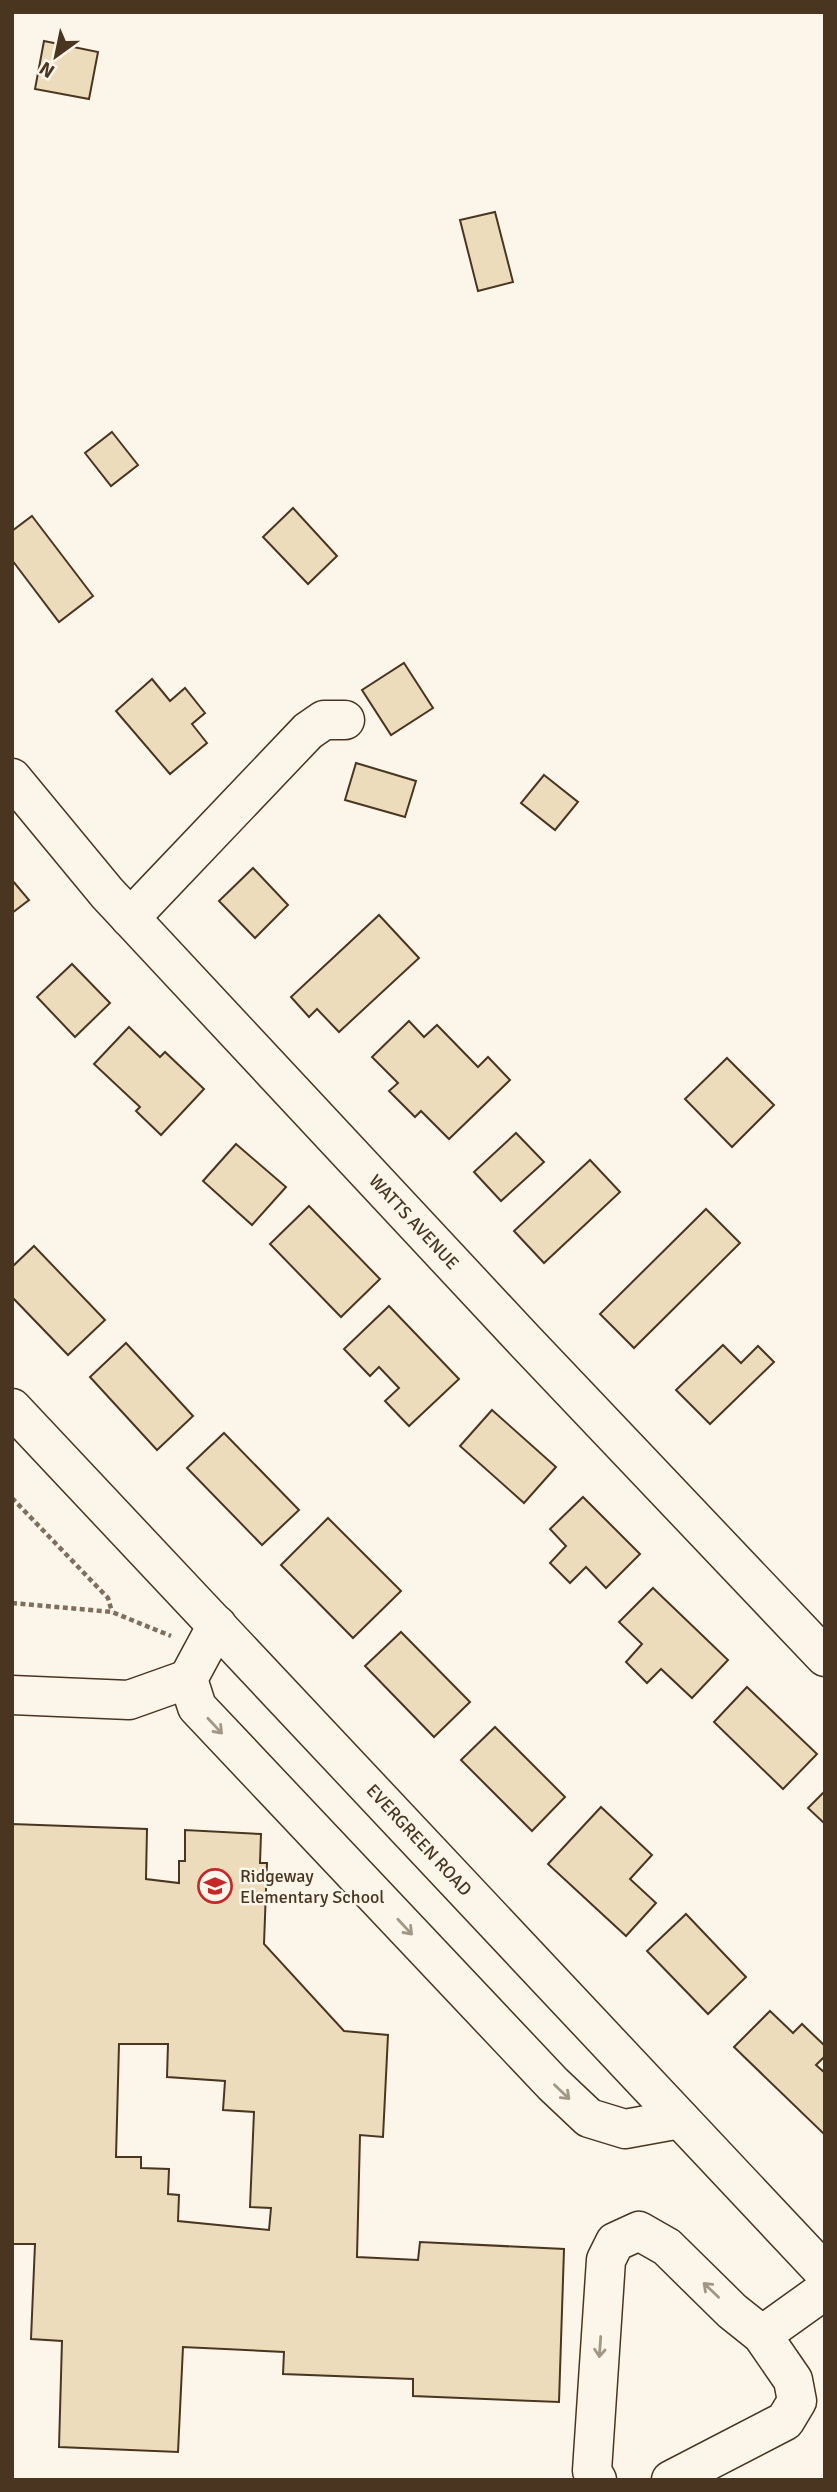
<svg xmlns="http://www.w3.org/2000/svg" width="837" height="2492" font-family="Signika,sans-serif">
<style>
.building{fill:#ecdcbc;stroke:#4a3520;stroke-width:2;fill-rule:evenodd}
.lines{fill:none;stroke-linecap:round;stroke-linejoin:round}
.minor-casing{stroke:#4a3520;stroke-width:41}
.path{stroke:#7f6f5c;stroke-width:4.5;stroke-dasharray:5 3.5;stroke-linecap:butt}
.minor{stroke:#fbf6e9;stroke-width:38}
.oneway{stroke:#a29684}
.labels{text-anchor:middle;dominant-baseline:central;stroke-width:5;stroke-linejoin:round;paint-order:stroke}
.street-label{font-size:18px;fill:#4a3520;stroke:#fbf6e9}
.poi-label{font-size:18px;fill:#4a3520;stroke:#fbf6e9;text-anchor:start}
</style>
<rect width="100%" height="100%" fill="#fbf6e9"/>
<g class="building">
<polygon points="44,41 98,52 89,99 35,89"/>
<polygon points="495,212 513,282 478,291 460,220"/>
<polygon points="112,432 138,465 111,486 85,453"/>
<polygon points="293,508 337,556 308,584 263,537"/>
<polygon points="32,516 93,596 59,622 12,560 12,531"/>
<polygon points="404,663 433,708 391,735 362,690"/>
<polygon points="152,679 170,701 185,688 205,713 192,724 207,743 170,774 116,711"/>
<polygon points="356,763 416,781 405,817 345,800"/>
<polygon points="544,775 578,802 555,830 521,803"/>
<polygon points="253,868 288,905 255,938 219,901"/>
<polygon points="12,880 29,900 12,913"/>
<polygon points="379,915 419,958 339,1032 317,1009 309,1017 291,997"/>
<polygon points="72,964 110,1003 75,1037 37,997"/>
<polygon points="409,1021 424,1037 437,1025 478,1067 488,1057 510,1080 449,1139 421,1111 415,1117 389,1091 398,1083 372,1057"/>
<polygon points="129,1027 160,1057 165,1052 204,1089 161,1135 136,1111 140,1107 94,1064"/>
<polygon points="727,1058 774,1105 732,1147 685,1099"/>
<polygon points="516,1133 544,1162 501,1201 474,1172"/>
<polygon points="236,1144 286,1187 252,1225 203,1181"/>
<polygon points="590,1160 620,1192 544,1263 514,1231"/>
<polygon points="309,1206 380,1279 341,1317 270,1244"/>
<polygon points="706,1209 740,1243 634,1348 600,1314"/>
<polygon points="34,1246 105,1320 68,1355 12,1297 12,1267"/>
<polygon points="389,1306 459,1379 409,1426 385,1401 399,1388 379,1367 370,1376 344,1349"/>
<polygon points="126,1343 193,1416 157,1450 90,1377"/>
<polygon points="723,1345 741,1363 758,1346 774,1362 710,1424 676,1390"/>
<polygon points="492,1410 556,1467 524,1503 460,1446"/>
<polygon points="224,1433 299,1510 262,1545 187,1468"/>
<polygon points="583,1497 640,1554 606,1588 586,1567 570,1583 550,1563 566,1546 550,1529"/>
<polygon points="328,1518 401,1591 353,1638 281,1565"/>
<polygon points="653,1588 728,1660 692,1698 661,1669 647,1683 626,1662 642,1644 619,1622"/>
<polygon points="401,1632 470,1702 434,1737 365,1666"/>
<polygon points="747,1687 817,1754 783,1789 714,1722"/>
<polygon points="495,1727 565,1797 532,1831 461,1760"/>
<polygon points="825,1791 825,1824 808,1808"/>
<polygon points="601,1807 652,1855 630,1879 656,1903 626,1936 548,1864"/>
<path d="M12,1824l135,5 -1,50 33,4v-22h6v-31l76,4 -1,29h7l-3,81 80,87 44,4 -5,102 -23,-2 -3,122 61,3 2,-18 144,7 -5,153 -146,-6v-17l-130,-5 1,-22 -101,-5 -5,105 -119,-5 3,-106 -31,-2 4,-95h-23zM119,2044h49l-1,33 58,4 -2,29 31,2 -4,95 21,1 -2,22 -91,-9 1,-26 -11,-1 1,-25 -28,-1v-11h-25z"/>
<polygon points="686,1914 746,1977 708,2014 647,1951"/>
<polygon points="770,2011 793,2033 802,2024 825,2046 825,2056 816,2065 825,2073 825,2135 734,2047"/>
</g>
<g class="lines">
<g class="minor-casing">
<g id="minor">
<polyline points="12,778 107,893 524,1340 825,1657"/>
<polyline points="130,918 308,731 324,720 345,720"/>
<polyline points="12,1408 825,2273"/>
<polyline points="217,1625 188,1679 197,1707 553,2084 589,2118 625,2129 680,2119"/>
<polyline points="12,1695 129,1700 188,1679"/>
<polyline points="762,2335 825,2290"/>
<polyline points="597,2480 592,2471 606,2260 615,2242 639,2231 667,2247 732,2311 762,2335 793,2380 797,2401 785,2421 671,2480"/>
</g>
</g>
<g class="path">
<polyline points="12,1498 108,1598 112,1612"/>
<polyline points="12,1603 112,1612 171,1636"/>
</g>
<use href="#minor" class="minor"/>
</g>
<defs><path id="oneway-shaft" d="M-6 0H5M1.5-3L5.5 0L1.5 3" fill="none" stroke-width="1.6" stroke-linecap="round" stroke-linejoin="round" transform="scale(1.75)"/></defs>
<g class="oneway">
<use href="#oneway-shaft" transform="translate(215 1726) rotate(47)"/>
<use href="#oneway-shaft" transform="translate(405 1927) rotate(47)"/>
<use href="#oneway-shaft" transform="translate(562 2092) rotate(44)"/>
<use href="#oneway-shaft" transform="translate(711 2290) rotate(-136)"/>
<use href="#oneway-shaft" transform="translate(600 2347) rotate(94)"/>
</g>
<defs>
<g id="school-ring" transform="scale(1.75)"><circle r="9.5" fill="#fbf6e9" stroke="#c62828" stroke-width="1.5"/><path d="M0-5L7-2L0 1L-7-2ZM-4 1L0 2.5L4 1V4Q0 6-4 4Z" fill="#c62828"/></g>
</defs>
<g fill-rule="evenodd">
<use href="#school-ring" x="215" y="1886"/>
</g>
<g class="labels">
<g class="street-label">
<text transform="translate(414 1222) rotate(47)">WATTS AVENUE</text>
<text transform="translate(419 1840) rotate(47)">EVERGREEN ROAD</text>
</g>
<g class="poi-label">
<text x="240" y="1876">Ridgeway<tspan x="240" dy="21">Elementary School</tspan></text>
</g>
</g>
<rect width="837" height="2492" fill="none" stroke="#4a3520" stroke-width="28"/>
<g transform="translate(56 56) rotate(213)" stroke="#fbf6e9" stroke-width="5" paint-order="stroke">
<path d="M0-5L12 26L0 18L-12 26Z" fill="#4a3520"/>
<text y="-10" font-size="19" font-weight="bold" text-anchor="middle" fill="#4a3520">N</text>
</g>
</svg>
